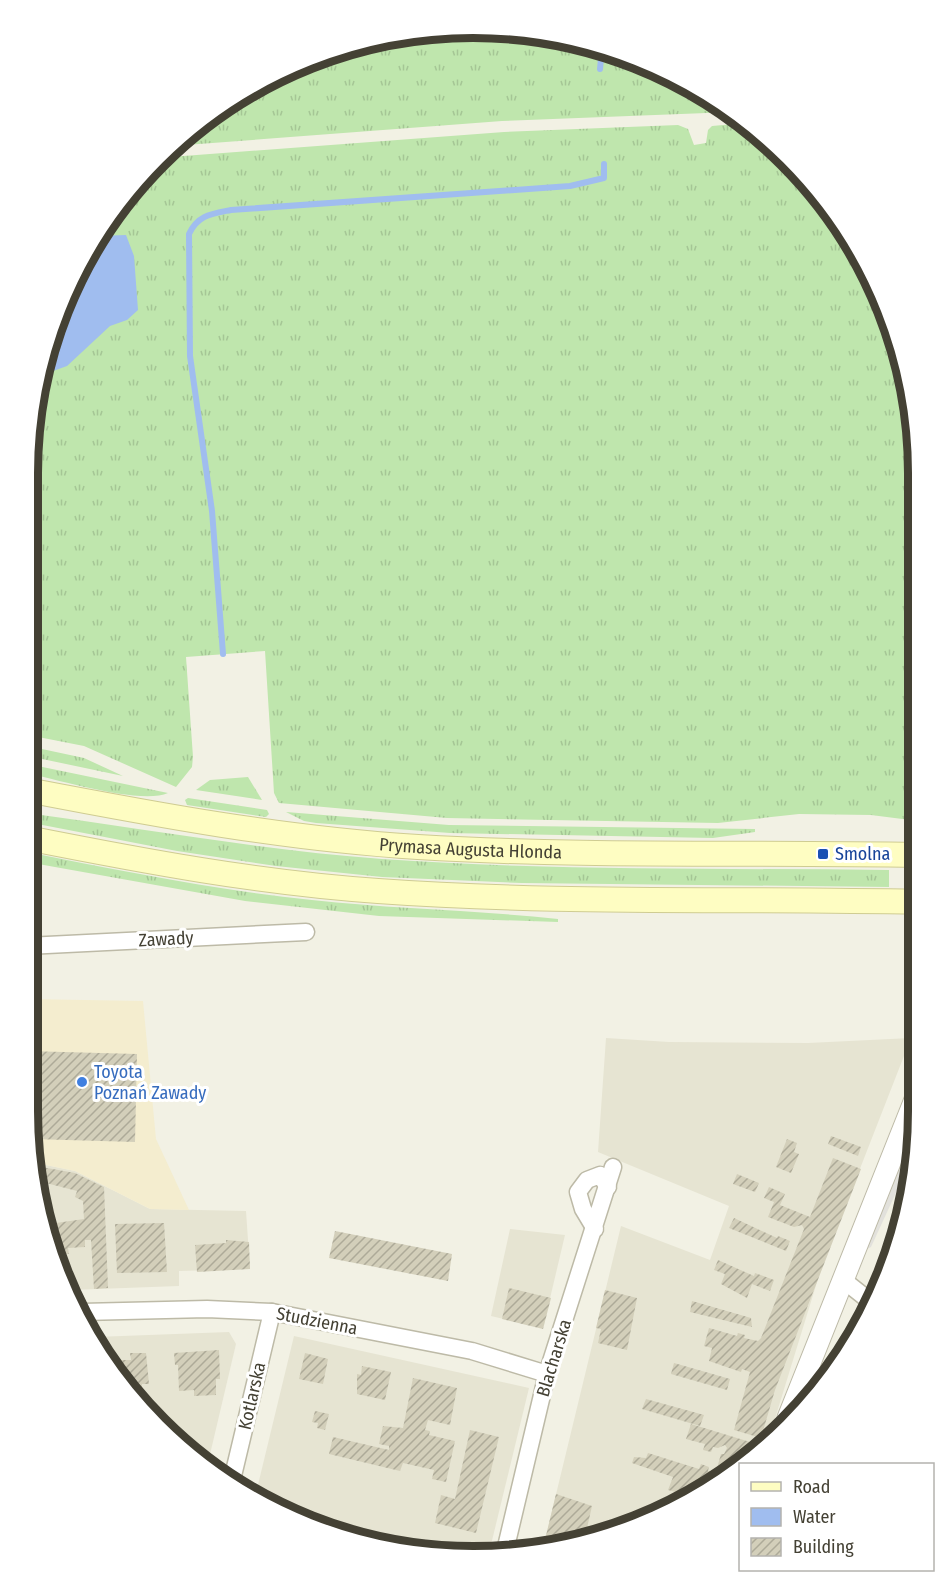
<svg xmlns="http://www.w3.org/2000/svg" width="946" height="1583" font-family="'Fira Sans Condensed',sans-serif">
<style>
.residential{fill:#e6e4d2}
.commercial{fill:#f4edcf}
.grass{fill:url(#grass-tufts)}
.parking{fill:#e2e1dc}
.water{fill:#a0bdef}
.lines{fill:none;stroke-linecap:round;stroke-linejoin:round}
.stream{stroke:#a0bdef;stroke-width:6}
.building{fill:url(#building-hatch)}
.minor-casing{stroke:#bdbaa7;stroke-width:19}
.tertiary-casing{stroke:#bdbaa7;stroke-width:23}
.secondary-casing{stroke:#cfcc92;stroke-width:26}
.minor{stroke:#fff;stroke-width:16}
.tertiary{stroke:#fff;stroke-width:21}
.secondary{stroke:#fefdc2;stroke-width:24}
.transit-dot{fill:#1a4fb4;stroke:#fff;stroke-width:2}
.shop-dot{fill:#3f7fe0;stroke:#fff;stroke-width:2}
.labels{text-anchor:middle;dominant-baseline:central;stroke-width:6;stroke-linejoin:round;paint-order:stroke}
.street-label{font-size:18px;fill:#444134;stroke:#fff}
.transit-label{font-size:18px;fill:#164399;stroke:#fff;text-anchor:start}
.shop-label{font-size:18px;fill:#366cbe;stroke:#fff;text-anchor:start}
.rim{fill:none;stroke:#444134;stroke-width:8}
</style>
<defs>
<pattern id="grass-tufts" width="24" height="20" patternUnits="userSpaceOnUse" patternTransform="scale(1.5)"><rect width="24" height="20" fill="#bfe6ad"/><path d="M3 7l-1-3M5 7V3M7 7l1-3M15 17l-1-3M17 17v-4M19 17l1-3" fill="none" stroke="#a5c695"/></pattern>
<pattern id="building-hatch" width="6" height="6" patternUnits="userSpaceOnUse" patternTransform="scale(1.5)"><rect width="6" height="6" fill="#d3cfba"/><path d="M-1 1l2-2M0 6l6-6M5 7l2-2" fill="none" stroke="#adaa98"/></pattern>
</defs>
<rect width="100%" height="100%" fill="#f2f1e4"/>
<g class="residential">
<polygon points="606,1038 669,1042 808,1043 911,1038 822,1266 769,1438 744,1464 617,1532 544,1544 621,1226 710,1260 729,1206 598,1152"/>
<polygon points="36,1163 75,1171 150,1209 246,1211 250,1269 179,1271 179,1286 70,1290 51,1253"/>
<polygon points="905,1203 895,1254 879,1286 872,1280"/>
<polygon points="510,1229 565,1235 543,1328 491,1316"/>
<polygon points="229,1332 236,1344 207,1467 119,1381 95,1337"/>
<polygon points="294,1336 529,1388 489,1553 473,1556 330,1532 256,1493"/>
</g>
<polygon class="commercial" points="27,999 143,1001 156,1139 189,1210 150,1209 75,1171 36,1163 27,1110"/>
<g class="grass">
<path d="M473,27c29,3 60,3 88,9 52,11 131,41 171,76l-230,9 -330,25 54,-44 77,-41 83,-25z"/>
<polygon points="745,123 808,179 859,250 904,357 918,443 918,821 871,815 799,814 718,823 447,818 279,803 274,793 265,651 186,657 193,757 192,767 176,787 84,746 28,735 28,443 51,329 102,225 157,158 504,132 678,125 688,129 694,145 706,143 708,130 712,126"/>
<polygon points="28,746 84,758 123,776 28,756"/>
<path d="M28,764l140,29c-27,12 -109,-13 -141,-20z"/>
<polygon points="248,777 262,800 196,790 210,780"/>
<polygon points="188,798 267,810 269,814 266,817 187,805 185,800"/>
<polygon points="286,812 449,825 755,829 755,832 713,838 450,833 316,823 304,821"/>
<path d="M27,813c118,16 236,37 355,46 169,12 339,9 507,11v17l-367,-4 -140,-6 -106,-11 -99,-15 -150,-29z"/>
<path d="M27,852c95,19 189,38 285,48 81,9 164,10 246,19v3l-179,-6 -134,-15 -218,-39z"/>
</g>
<polygon class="parking" points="917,1130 917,1147 871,1247 863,1251"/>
<polygon class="water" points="126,235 134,256 138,310 127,320 110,326 67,366 42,375 51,329 97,236"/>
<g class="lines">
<g class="stream">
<polyline points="600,69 602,48"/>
<path d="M223,654l-11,-143 -22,-155 -1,-122c9,-19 22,-20 42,-24l339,-24 34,-8v-14"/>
</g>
</g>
<g class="building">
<polygon points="27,1051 137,1054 135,1142 32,1139 27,1110"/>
<polygon points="831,1136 861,1147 858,1156 828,1144"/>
<polygon points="787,1139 797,1143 794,1152 799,1154 791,1173 776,1167"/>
<polygon points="833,1158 861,1169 775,1390 761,1438 734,1430 750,1372 742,1369 741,1372 709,1361 712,1348 704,1346 709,1328 737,1336 738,1333 745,1335 744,1338 758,1341 761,1338 804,1229 802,1225 794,1227 768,1217 774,1202 764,1198 769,1187 785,1194 780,1205 810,1217"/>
<polygon points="36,1166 75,1173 104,1187 108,1288 94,1289 91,1240 85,1240 85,1247 68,1248 69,1254 51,1254 49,1224 84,1219 83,1201 75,1197 77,1191 46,1183 46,1187 40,1186"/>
<polygon points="737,1174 759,1183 755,1192 733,1184"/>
<polygon points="734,1218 777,1238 778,1236 790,1241 786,1251 729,1228"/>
<polygon points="164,1223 167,1272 117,1273 115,1224"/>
<polygon points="335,1231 452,1254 448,1281 329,1258"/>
<polygon points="226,1240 249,1242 250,1269 197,1272 195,1245 226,1243"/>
<polygon points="718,1260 754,1276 755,1273 774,1280 770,1291 752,1284 747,1298 721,1284 725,1274 714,1270"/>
<polygon points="509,1288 551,1298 543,1329 502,1319"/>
<polygon points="605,1290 637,1298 627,1350 598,1343 601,1329 596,1328"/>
<polygon points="692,1301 751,1318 752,1327 690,1312"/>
<polygon points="219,1350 220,1379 216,1379 216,1395 194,1396 194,1390 179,1391 178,1365 175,1365 174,1353"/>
<polygon points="130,1353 146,1353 149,1384 142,1384 142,1396 134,1396 124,1386 124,1380 119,1381 115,1374 115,1360 131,1360"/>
<polygon points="305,1353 328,1359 323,1384 299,1379"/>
<polygon points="674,1363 730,1379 727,1390 671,1374"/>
<polygon points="362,1366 391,1372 385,1400 357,1394 357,1374 361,1375"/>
<polygon points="413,1378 457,1388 450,1425 428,1420 425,1430 430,1431 429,1435 455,1441 446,1482 432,1479 434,1470 403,1463 400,1471 329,1454 333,1437 389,1450 389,1446 379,1444 383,1426 403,1428"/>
<polygon points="646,1399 704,1415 700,1426 642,1409"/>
<polygon points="315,1411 329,1414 325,1430 317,1428 318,1423 312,1422"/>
<polygon points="691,1424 760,1445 759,1448 744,1464 720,1477 720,1469 717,1468 721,1454 724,1454 727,1448 725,1445 718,1448 713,1447 711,1452 703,1450 705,1444 686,1439"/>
<polygon points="470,1430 499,1437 476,1533 435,1523 441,1495 455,1499"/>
<polygon points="648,1453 699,1469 701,1464 709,1467 708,1471 712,1472 715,1480 687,1495 668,1490 673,1477 632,1463 634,1457 646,1458"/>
<polygon points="556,1494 592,1506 585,1537 544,1544"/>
</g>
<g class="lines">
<g class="minor-casing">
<g id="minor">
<polyline points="27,946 306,932"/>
<polyline points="595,1229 583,1209 578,1192 587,1180 600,1175 608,1187"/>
<polyline points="842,1279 871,1302"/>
<polyline points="82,1312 207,1309 272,1312 472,1351 547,1374"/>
<polyline points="232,1480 272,1312"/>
<polyline points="505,1551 547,1374 613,1167"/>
</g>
</g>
<g class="tertiary-casing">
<polyline id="tertiary" points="788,1418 918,1092"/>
</g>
<g class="secondary-casing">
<g id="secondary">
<path id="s1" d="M27,790c130,25 259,49 391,57 167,10 334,5 500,8"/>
<path d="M27,838c116,23 233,45 351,53 179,13 360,7 540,11"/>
</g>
</g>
<use href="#minor" class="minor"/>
<use href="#tertiary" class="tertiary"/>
<use href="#secondary" class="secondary"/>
</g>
<rect class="transit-dot" x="817" y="848" width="12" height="12" rx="3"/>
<circle class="shop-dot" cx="82" cy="1082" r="6"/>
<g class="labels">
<g class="street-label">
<text stroke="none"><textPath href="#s1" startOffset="448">Prymasa Augusta Hlonda</textPath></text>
<text transform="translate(166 939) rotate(-3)">Zawady</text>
<text transform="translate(317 1321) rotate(11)">Studzienna</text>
<text transform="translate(554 1358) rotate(-73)">Blacharska</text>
<text transform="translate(252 1396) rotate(-77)">Kotlarska</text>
</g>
<g class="transit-label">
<text x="835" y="854">Smolna</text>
</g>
<g class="shop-label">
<text x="94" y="1072">Toyota<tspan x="94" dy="21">Poznań Zawady</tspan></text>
</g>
</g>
<path d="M0 0H946V1583H0ZM473 38H473A435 435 0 0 1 908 473V1111A435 435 0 0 1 473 1546H473A435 435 0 0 1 38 1111V473A435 435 0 0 1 473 38Z" fill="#fff" fill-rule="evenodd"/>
<path class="rim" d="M473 38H473A435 435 0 0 1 908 473V1111A435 435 0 0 1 473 1546H473A435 435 0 0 1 38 1111V473A435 435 0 0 1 473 38Z"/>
<rect x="739" y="1463" width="195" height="108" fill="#ffffff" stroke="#b4b3ae" stroke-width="1.5"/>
<rect x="751" y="1482" width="30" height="9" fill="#fefdc2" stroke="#b4b3ae" stroke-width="1.5"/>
<text x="793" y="1493" font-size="18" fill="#444134">Road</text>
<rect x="751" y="1508" width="30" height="18" fill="#a0bdef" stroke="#b4b3ae" stroke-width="1.5"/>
<text x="793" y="1523" font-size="18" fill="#444134">Water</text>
<rect x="751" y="1538" width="30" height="18" fill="url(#building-hatch)" stroke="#b4b3ae" stroke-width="1.5"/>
<text x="793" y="1553" font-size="18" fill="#444134">Building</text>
</svg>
